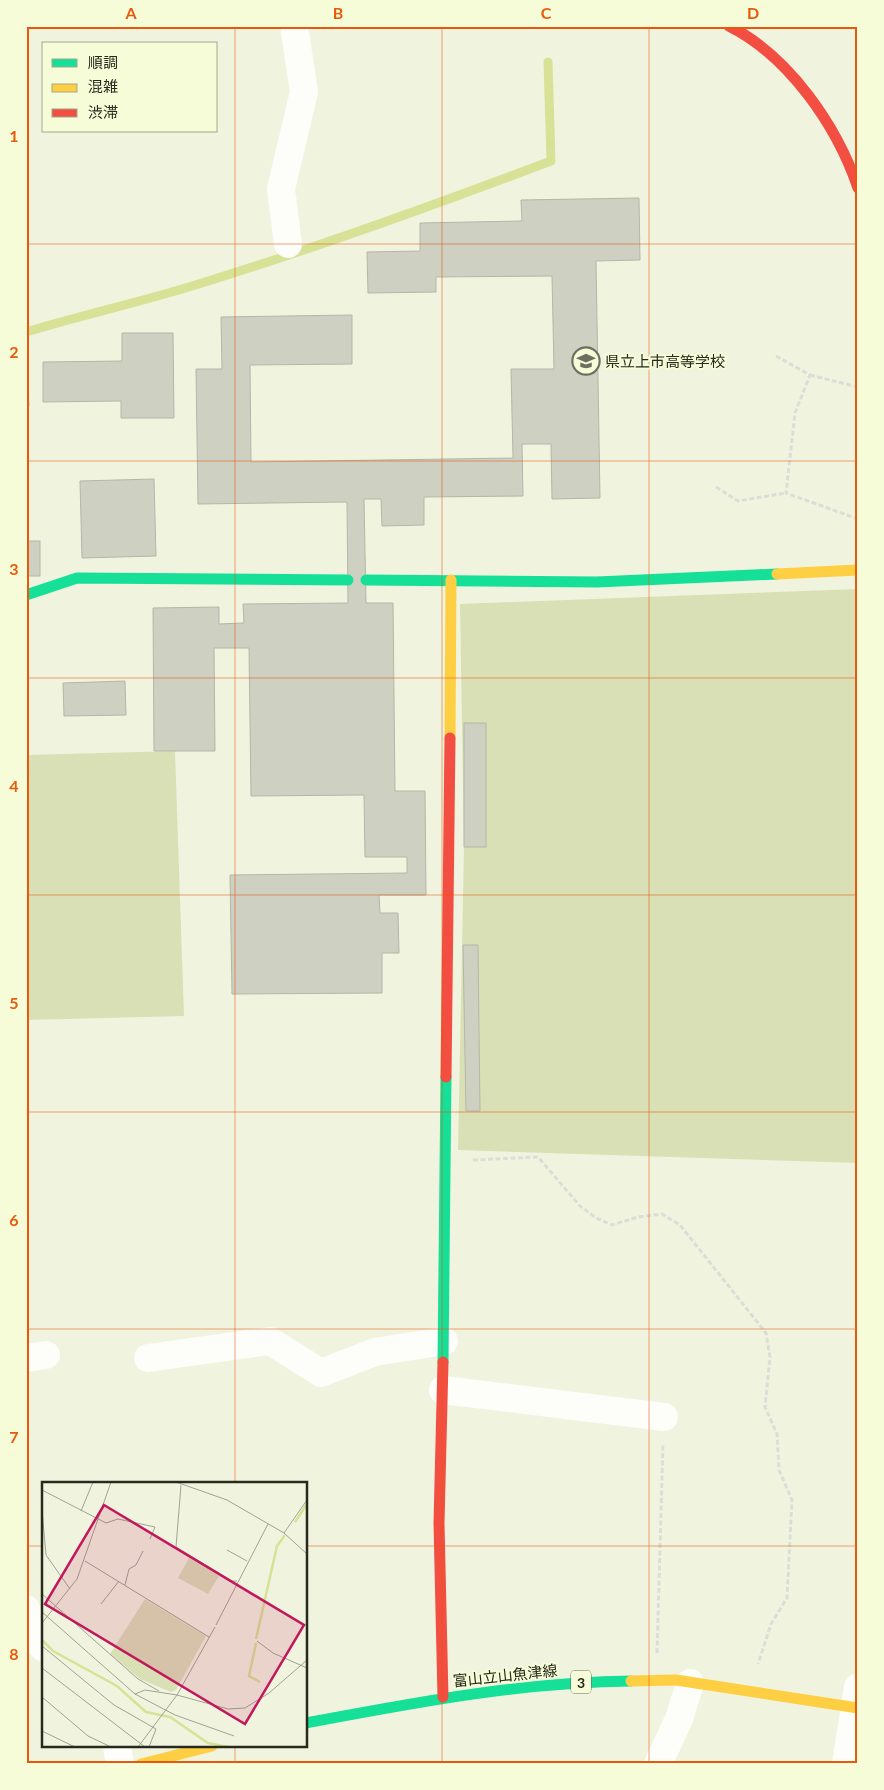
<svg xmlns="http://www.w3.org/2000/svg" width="884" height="1790" font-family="Lato,'Noto Sans JP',sans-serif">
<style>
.green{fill:#d9e0b6}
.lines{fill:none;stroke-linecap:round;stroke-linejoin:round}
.stream{stroke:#d7e296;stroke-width:9}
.building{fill:#ced1c1;stroke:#b4b6a7}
.path{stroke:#dcddd7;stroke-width:3;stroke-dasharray:5 2.5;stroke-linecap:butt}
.street{stroke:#fdfdfa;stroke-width:28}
.fast{stroke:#16e098;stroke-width:11}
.slow{stroke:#ffcf43;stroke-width:11}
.jam{stroke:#f24e42;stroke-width:11}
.grid{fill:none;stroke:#e8590c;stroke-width:1;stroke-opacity:0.55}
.labels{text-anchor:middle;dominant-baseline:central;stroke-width:4;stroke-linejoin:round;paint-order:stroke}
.shield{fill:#f5fcd7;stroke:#646853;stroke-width:1}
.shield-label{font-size:14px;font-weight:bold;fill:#26291b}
.poi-label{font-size:15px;fill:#26291b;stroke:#f5fcd7;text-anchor:start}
.street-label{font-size:15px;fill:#26291b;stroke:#f5fcd7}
.inset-river{fill:none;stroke:#d7e296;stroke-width:2.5}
.inset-road{fill:none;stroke:#9fa391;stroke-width:1}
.view{fill:#c2185b;fill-opacity:0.15;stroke:#c2185b;stroke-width:2.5}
.inset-edge{fill:none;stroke:#26291b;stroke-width:2.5}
.neatline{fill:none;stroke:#e8590c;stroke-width:2}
.grid-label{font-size:16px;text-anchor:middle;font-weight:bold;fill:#e8590c}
</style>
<rect width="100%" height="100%" fill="#f0f4df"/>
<g class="green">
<polygon points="858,589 858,1163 458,1150 464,847 460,604"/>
<polygon points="175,751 184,1016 26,1020 26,755"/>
</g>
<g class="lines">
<path class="stream" d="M26,332c59,-18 120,-31 179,-50 117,-36 232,-78 346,-121l-3,-99"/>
</g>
<g class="building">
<polygon points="639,198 640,260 596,261 600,498 552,499 551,444 522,444 523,496 424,497 424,525 382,526 381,499 364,499 366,603 393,603 395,791 425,791 426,895 379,895 380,913 398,913 399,953 382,953 382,993 232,994 230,875 407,873 407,857 365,857 364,795 251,796 249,648 214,648 215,751 154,751 153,608 219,607 219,624 244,623 243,604 348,603 347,502 198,504 196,369 222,369 221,317 352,315 352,364 250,365 251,462 513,458 511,369 554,369 552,276 436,277 436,292 368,293 367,252 420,251 420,223 522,221 521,200"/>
<polygon points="122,333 173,333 174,418 121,418 121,401 43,402 43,362 122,361"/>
<polygon points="26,359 29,406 26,407"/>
<polygon points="154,479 156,556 82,558 80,481"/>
<rect x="26" y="541" width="14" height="35"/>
<polygon points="125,681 126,715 64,716 63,683"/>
<rect x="464" y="723" width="22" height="124"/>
<polygon points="463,945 478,945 480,1111 466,1111"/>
</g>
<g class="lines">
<g class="path">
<polyline points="776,356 810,375 795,413 786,493 858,519"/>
<polyline points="810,375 858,387"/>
<polyline points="716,487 738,501 786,493"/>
<polyline points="473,1160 538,1157 580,1206 596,1218 612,1225 638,1217 662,1214 680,1225 766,1333 770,1357 765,1407 777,1434 779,1470 792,1500 787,1598 771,1624 758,1664"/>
<polyline points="657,1653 663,1444"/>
</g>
<g class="street">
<polyline points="288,244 281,189 304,92 294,26"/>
<polyline points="26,1358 46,1355"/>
<polyline points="148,1358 270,1341 321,1373 375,1352 444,1341"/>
<polyline points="443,1390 664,1417"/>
<polyline points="26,1609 38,1642 44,1648"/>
<polyline points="117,1746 120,1764"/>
<polyline points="658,1764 679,1719 690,1683"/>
<polyline points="846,1764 858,1687"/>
</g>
<g class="fast">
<polyline points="366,580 597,582 777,574"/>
<polyline points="26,595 77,578 348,580"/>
<polyline points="443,1362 446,1077"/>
<path d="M306,1723c107,-20 216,-41 325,-42"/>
</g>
<g class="slow">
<polyline points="777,574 858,570"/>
<polyline points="450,738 451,580"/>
<polyline points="631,1681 676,1680 858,1708"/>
<polyline points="141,1764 212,1746"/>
</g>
<g class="jam">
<path d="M729,26c60,30 108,100 129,162"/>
<polyline points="446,1077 450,738"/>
<polyline points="443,1697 439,1523 443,1362"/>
</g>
</g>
<path class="grid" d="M235,26v1458M442,26v1738M649,26v1738M26,244h832M26,461h832M26,678h832M26,895h832M26,1112h832M26,1329h832M26,1546h18M306,1546h552M235,1746v18"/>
<defs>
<g id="school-ring" transform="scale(1.4375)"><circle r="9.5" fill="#f5fcd7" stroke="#6d7060" stroke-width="1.5"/><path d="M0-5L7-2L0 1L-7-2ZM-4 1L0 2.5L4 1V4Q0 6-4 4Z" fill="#6d7060"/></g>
</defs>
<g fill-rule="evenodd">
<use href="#school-ring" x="586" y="361"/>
</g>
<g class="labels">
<rect class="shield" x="571" y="1670.5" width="20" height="23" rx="4"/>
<g class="shield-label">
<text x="581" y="1682">3</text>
</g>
<g class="poi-label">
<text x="605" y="361">県立上市高等学校</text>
</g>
<g class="street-label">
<text transform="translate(505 1675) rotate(-6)">富山立山魚津線</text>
</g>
</g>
<g transform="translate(42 1482)">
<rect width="265" height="265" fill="#f0f4df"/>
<path d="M147,76l30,18 -11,18 -30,-16zM103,117l61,37 -30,54 -5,2 -31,-13 -30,-25z" fill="#d9e0b6"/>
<path class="inset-river" d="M253,40l12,-18M214,157l21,-93 8,-11M0,158l11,11 64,35 29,26 24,5 38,26 20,4M214,161l-7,33 11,6"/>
<path class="inset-road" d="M134,0l51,18 57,33 23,21M139,3l-5,62 56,34h5M0,8l64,33 12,-4 37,8 -5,12M0,28l4,45 24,34M39,29l12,-29M242,51l23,-33M185,68l20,11M43,79l124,76M83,103l4,-16 7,-4 7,-14M0,112l96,85 21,12M59,122l18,-23M0,130l93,82M0,141l35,-44 34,-97M174,143l52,-101M173,145l-38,68 -32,-5 -10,4 40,21 59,21M215,159l16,12 34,15M0,164l72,59 42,24 -7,18M0,186l103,79M0,215l46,39 23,11M0,249l33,16M96,265l39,-52 51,14 17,-1 24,-15 38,-33"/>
<path class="view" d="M62,23l200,120 -59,99 -200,-120z"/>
<rect width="265" height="265" class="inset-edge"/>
</g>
<rect width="884" height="1790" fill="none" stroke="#f5fcd7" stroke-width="55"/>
<rect x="42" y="42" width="175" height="90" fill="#f5fcd7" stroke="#a2a88c"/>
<rect x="52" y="59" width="25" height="8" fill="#16e098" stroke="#a2a88c"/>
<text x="88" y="68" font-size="15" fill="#26291b">順調</text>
<rect x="52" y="84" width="25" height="8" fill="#ffcf43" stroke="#a2a88c"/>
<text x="88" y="92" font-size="15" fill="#26291b">混雑</text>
<rect x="52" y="109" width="25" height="8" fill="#f24e42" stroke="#a2a88c"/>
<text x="88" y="118" font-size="15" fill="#26291b">渋滞</text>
<rect x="28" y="28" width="828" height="1734" class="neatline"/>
<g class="grid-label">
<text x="131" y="19">A</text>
<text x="338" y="19">B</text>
<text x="546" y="19">C</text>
<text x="753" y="19">D</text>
<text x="14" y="142">1</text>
<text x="14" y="358">2</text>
<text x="14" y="575">3</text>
<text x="14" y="792">4</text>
<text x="14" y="1009">5</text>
<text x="14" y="1226">6</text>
<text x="14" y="1443">7</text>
<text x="14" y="1660">8</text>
</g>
</svg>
